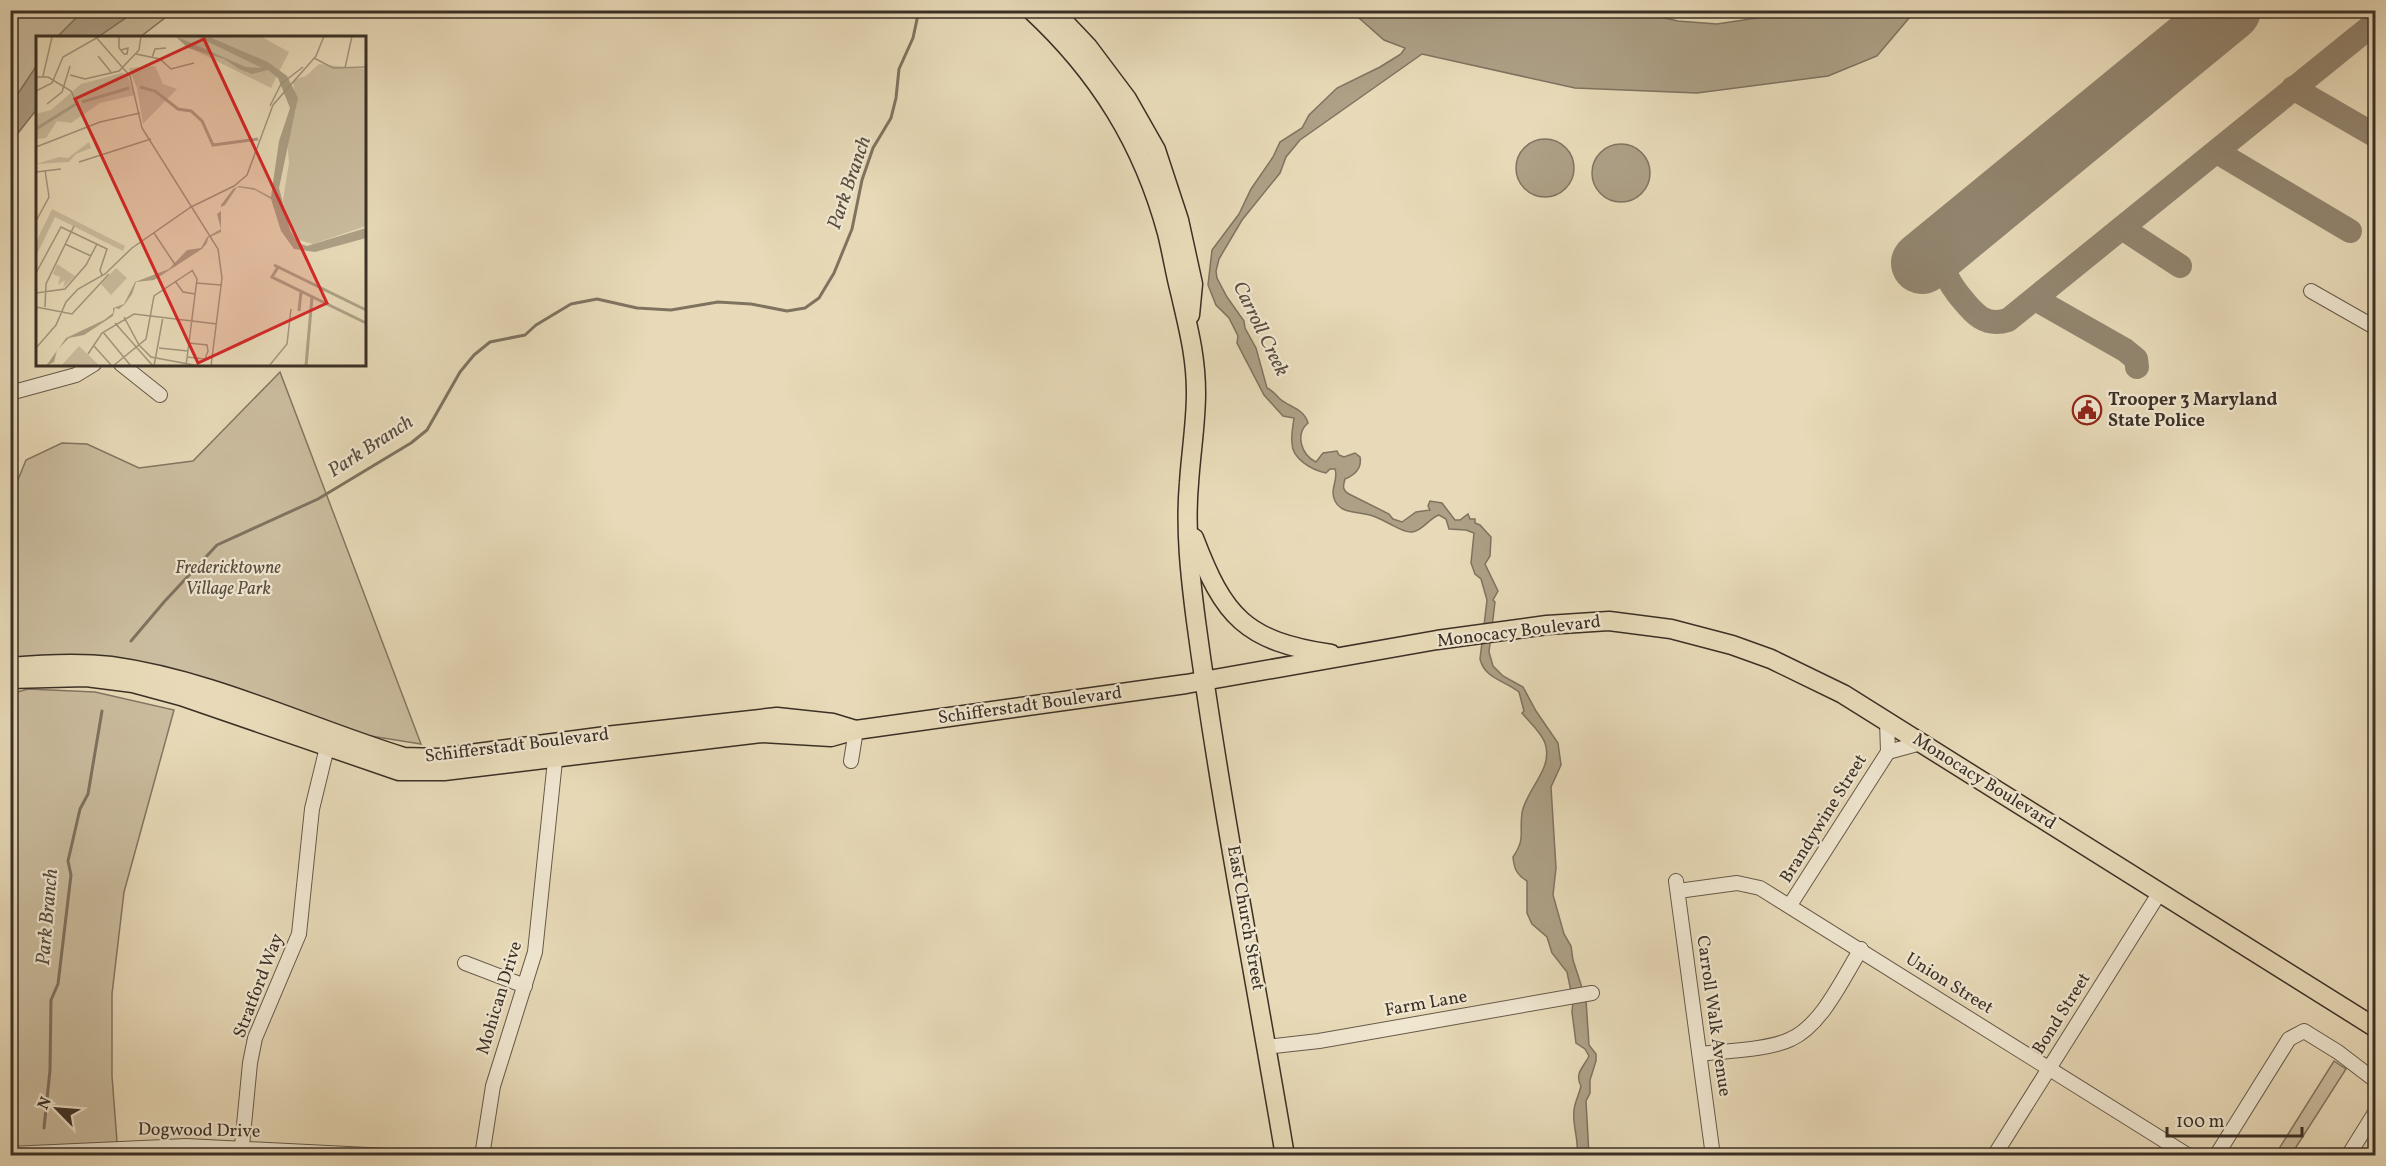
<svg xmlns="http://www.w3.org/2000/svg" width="2386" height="1166" font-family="Vollkorn,serif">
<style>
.green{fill:#cbbd9f;stroke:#837662;stroke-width:1.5}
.water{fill:#ada086;stroke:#7f7360;stroke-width:1.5}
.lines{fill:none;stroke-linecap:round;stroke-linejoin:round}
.stream{stroke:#7f7360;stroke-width:3}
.taxiway{stroke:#92856f;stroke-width:24}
.runway{stroke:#92856f;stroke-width:62}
.minor-casing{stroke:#665a4a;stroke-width:16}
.major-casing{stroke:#3b3026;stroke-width:21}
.minor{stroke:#f0e7d1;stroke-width:14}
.major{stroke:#e8dab8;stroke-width:18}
.labels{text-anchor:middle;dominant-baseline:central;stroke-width:4.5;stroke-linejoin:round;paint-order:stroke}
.poi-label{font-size:18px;font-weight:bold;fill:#3b3026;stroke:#f0e7d1;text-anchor:start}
.park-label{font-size:18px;font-style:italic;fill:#584c3e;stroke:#f0e7d1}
.street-label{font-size:18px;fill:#3b3026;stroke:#f0e7d1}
.water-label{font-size:20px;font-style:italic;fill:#584c3e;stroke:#f0e7d1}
.inset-river{fill:none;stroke:#ada086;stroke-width:3}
.inset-road{fill:none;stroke:#a3967e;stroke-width:1.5}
.view{fill:#d62828;fill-opacity:0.15;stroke:#d62828;stroke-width:3}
.inset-edge{fill:none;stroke:#3b3026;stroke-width:3}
</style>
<rect width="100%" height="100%" fill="#e8dab8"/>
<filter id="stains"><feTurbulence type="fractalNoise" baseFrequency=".00333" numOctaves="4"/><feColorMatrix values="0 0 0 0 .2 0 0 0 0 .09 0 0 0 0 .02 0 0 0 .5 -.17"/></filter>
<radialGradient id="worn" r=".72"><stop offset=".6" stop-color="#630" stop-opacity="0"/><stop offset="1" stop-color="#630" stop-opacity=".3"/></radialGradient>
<g class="green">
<polygon points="10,11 174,11 140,37 38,38 37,108 11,118"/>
<polygon points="280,372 421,744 295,724 92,657 11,658 11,497 26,460 62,443 87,444 139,468 193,461"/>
<polygon points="28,689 95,692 174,710 124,892 112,994 112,1076 118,1155 11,1155 10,694"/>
<polygon points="2334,1061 2346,1069 2291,1155 2275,1155"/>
</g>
<g class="water">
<path d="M1629,10l49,11 39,3 86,-13h112l-38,45 -49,20 -131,17 -122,-5 -153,-34 -122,86 -14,17 -6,16 -38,47 -23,39 -3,12 1,7 10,19 17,24 1,7 11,20 11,40c6,3 7,5 12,10 9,9 25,10 29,25 -13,11 -7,32 8,39l7,-9 14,-2 2,4 5,2 11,-4 5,4c2,11 -5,18 -15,22 -2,7 -3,11 4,15l40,20 4,5 9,3 14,-10 14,-2 -2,-4 2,-5 12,2 13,17h5l8,-6 2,5h5v4l5,2 11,12 -1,19 -5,8 13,27 -5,9 2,2 -6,50 4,14 10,10 20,11 13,24 22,32 3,22 -10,22 5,81 -3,27 11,39 7,12 2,14 13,40 3,45 7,9v7l-6,19v13l-4,8 3,54h-12c2,-16 -5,-30 -3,-45 1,-9 5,-15 7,-24 -7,-13 3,-19 8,-30l-4,-7 -9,-6 -4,-31 1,-11 -6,-29 -15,-19 -5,-16 -15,-13 -5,-11v-32c-10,-6 -13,-12 -14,-24 13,-19 6,-23 9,-44 4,-24 32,-44 23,-70 -4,-11 -16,-21 -23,-30l2,-2 -5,-19c-15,-12 -34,-13 -39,-33l7,-59 -6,-21 -6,-5 -4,-11 3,-30 -8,-3 -17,-1 -3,-10 -7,-4c-10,3 -16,16 -27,17 -7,1 -16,-5 -22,-8 -6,-3 -11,-6 -17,-8 -13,-5 -31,-1 -38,-15 -6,-12 4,-21 0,-32h-5l-4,4c-14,-3 -34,-14 -34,-30 -1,-8 1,-17 2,-25l-11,-2 -19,-21 -27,-52 1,-7 -9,-18 -13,-13 -8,-20 4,-35 27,-36 12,-25 22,-32 7,-15 22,-14 7,-13 28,-27 43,-21 21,-13 4,-6 -21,-8 -33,-29z"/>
<polygon points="83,11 83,10 136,11 98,37 57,37"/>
<polygon points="37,65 37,109 11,142 11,104"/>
<circle cx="1545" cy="168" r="29"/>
<circle cx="1621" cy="173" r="29"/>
</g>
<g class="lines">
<g class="stream">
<polyline points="131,641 164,602 217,545 318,499 411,443 427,430 460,372 474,355 490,342 525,335 536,325 571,304 597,299 637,308 671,310 718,302 751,304 787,311 805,308 819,298 834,273 852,229 862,180 873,148 891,118 896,98 899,69 913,38 919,10"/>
<polyline points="44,1128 50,1070 51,1000 58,984 71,875 68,861 80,809 88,794 102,711"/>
</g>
<g class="taxiway">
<polyline points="2293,88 2376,136"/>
<polyline points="2217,152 2350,231"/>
<polyline points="2122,228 2180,266"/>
<path d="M1949,240c-3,11 -6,23 -3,33 2,8 7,14 12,21 14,17 25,34 50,26l368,-298"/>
<polyline points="2035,299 2125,350 2136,359 2137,367"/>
</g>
<polyline class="runway" points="1922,263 2230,10"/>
<g class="minor-casing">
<g id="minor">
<polyline points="2311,291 2376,328"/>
<polyline points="121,364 160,395"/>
<polyline points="10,393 76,375 94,364"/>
<polyline points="1888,752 1921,743"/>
<polyline points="851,761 856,730"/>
<polyline points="1676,881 1713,1156"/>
<polyline points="1678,891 1737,883 1760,888 2189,1156"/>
<polyline points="1790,905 1888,752 1887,721"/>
<polyline points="465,963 525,986"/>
<polyline points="1266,1047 1319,1041 1592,993"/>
<path d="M1700,1054c24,-3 69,-4 91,-15 31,-14 52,-61 70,-90"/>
<polyline points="10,1154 186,1146 387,1156"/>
<polyline points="241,1156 250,1063 255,1038 299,934 312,809 329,739"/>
<polyline points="482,1156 493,1086 535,952 556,751"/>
<polyline points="1994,1156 2160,892"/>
<polyline points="2216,1156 2289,1039 2304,1031 2338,1052 2376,1081"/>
<polyline points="2348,1156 2376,1111"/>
</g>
</g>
<g class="major-casing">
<g id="major">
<path d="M1031,10c68,63 112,134 136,223 5,20 8,40 13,59 8,35 16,64 16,101 0,30 -5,59 -7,90 -4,46 1,92 7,138 24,179 59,356 89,535"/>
<polyline points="1053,10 1088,47 1127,99 1156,150 1179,220 1193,284 1190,315"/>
<path d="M1194,538c30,79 51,103 137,116"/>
<path d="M10,667c33,-3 68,-5 101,-1 101,14 196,61 293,91l35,1 167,-22 171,-19 56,6 23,7"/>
<polyline points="10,679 86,677 133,683 181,696 399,771 444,771 761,733 831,737 856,730 1186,684 1437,640 1547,625 1609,621 1671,629 1732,645 1771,659 1843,694 2376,1028"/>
</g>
</g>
<use href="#minor" class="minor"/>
<use href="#major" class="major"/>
</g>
<defs>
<g id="civic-ring" transform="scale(1.5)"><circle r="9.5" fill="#f0e7d1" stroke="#8f2418" stroke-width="1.5"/><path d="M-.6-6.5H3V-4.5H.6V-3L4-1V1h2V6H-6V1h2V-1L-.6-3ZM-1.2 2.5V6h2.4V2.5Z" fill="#8f2418"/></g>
</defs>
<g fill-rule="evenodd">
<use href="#civic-ring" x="2087" y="410"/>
</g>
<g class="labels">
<g class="poi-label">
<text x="2108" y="400">Trooper 3 Maryland<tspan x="2108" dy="21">State Police</tspan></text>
</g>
<g class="park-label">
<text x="228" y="568">Fredericktowne<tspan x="228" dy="21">Village Park</tspan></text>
</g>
<g class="street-label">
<text transform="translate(1519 632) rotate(-7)">Monocacy Boulevard</text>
<text transform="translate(1030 706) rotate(-8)">Schifferstadt Boulevard</text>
<text transform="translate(517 746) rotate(-7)">Schifferstadt Boulevard</text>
<text transform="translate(1984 782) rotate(32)">Monocacy Boulevard</text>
<text transform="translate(1824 819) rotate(-58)">Brandywine Street</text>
<text transform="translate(1245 918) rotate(80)">East Church Street</text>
<text transform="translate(1949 984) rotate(32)">Union Street</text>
<text transform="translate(259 986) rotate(-69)">Stratford Way</text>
<text transform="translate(500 998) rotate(-73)">Mohican Drive</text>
<text transform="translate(1426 1004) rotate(-10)">Farm Lane</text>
<text transform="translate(2062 1014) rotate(-58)">Bond Street</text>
<text transform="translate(1713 1016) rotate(82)">Carroll Walk Avenue</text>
<text transform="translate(199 1131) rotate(1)">Dogwood Drive</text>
</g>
<g class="water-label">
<text transform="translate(850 183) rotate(-71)">Park Branch</text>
<text transform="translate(1260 329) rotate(64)">Carroll Creek</text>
<text transform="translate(371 447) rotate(-33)">Park Branch</text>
<text transform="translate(48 917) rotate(-85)">Park Branch</text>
</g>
</g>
<g transform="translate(36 36)">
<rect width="330" height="330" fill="#e8dab8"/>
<path d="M142,0h82l29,16 -18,36 -75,-37zM283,28l47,5v157l-53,18 -14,-4 -13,-24 -3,-16 6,-37 -2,-24 9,-30 -3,-29 13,-4zM119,30l8,18 14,5 -34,35 -6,-36 -8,-20zM86,37l5,2 8,20 -35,8 -29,20 -14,-2 -11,17 -10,1v-25l15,-4 30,-26zM53,106l2,6 -15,6 -7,8 -33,2 23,-7 9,1zM16,173l73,37 -2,5 -68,-34 -19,39v-14zM21,228l18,12 -12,12 2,-8 -7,5 2,-8 -7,-3zM80,232l11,10 -16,17 -10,-11zM43,310l21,20h-39z" fill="#cbbd9f"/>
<path d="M139,0l71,31 16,1 -66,-32h11l61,26 19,14 11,22 -19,90 11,42 8,13 9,3 59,-18v10l-51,14 -21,-3 -13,-18 -10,-32 -16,-9 -18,-3 -12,18 -4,2v25l-13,6 -1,5 -5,6 -48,31 -18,2 -4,12 -7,10 -6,5 -4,-1 -2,8 -29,19 -15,3 -12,12 -3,12 -8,4 20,-28 38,-18 9,-7v-5l11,-4 11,-22 34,-13 18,-19 14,-2 6,-11 14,-8 -4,-15 4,-3v-6l12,-16 6,-3 15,2 17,9 8,-56 11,-33 -12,-30 -10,-8 -16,4 -13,-5 -15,-10 -36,-11z" fill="#ada086"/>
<path class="inset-river" d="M104,51l15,4 23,18 13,2 11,10 11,24 45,-6M46,66l47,-14M0,93l40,-25M238,229l92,45M242,231l-6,10 94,46M263,275l2,-19M270,330l6,-69"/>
<path class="inset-road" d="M59,0l35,40 12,52 76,121 4,29 -11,88M83,0v12l5,6h3l1,-6 -7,2M100,18l24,5 11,10 23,-6M62,20l13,16M116,22l3,-9 11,-1M278,22l19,10 33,-1M309,32l7,-32M34,39l15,4 34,-8 20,-21 2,-14M7,40l9,-39M0,41h12l23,14 30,61M0,55l16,-8 11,-26 37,-21M11,68l15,-12 8,-26M234,70l11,-22 22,-17M0,111l64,-25 40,-9M43,126l72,-23M0,136l25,-3M0,185l13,-24 -4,-27M118,197l22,33M29,208l26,12M0,237l25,-46 46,22 -7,21 2,5M139,245l8,11 12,2M160,247l25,2M0,257l29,-4 21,-24 11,-21M0,271l36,7 37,-40M9,271l1,-23 28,-58M88,281l15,28 12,12 48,9M79,287l38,43M67,296l28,34M58,310l18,20M0,312l20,-23 10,-23 12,-13 27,-15 27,-26 59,-41 43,-21 13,-11 26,-70 43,-49 8,-20M123,312l29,3M52,318l14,-21 32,-19 83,10M151,321l18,2 3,-8 -1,-6 -18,-2M77,330l33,-27 8,-43 39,-26M118,330l9,-49M150,330l11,-87 -5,-9M233,330l18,-22 4,-35"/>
<path class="view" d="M168,3l123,264 -129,60 -123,-264z"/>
<rect width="330" height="330" class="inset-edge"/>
</g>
<rect width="2386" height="1166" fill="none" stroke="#e8dab8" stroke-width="36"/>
<rect x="12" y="12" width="2362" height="1142" fill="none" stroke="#3b3026" stroke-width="3"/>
<rect x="18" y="18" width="2350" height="1130" fill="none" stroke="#3b3026" stroke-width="1.5"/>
<g transform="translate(57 1109) rotate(295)" stroke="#f0e7d1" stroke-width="4.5" paint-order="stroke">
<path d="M0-4.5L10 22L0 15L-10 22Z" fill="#3b3026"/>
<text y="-9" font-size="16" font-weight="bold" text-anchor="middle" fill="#3b3026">N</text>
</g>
<path d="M2167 1127v9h135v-9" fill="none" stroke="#3b3026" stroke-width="3"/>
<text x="2176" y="1127" font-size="18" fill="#3b3026" stroke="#f0e7d1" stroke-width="4.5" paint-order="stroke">100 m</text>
<rect width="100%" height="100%" filter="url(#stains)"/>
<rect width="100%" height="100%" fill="url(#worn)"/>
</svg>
